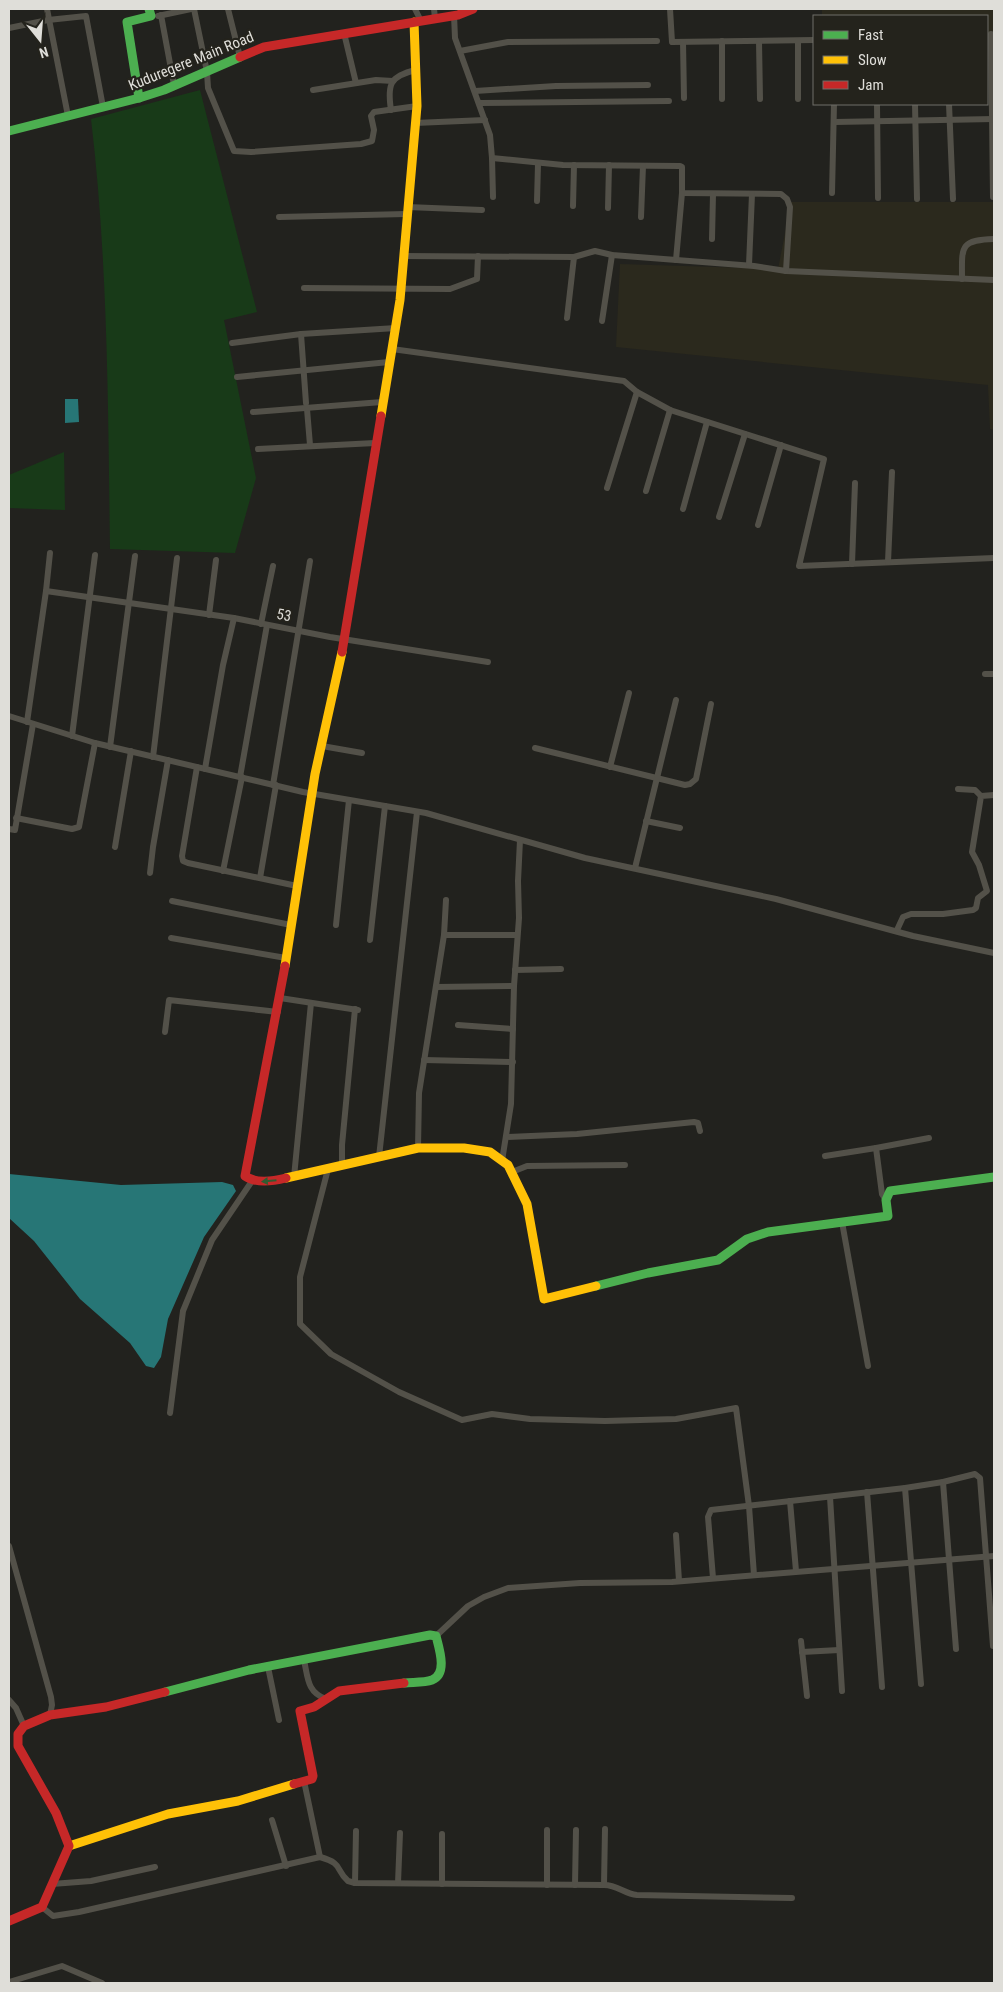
<svg xmlns="http://www.w3.org/2000/svg" width="1003" height="1992" font-family="'Roboto Condensed',sans-serif">
<style>
.built{fill:#2b291d}
.green{fill:#183a18}
.water{fill:#277676}
.lines{fill:none;stroke-linecap:round;stroke-linejoin:round}
.street{stroke:#535149;stroke-width:6}
.fast{stroke:#4caf50;stroke-width:9}
.slow{stroke:#ffc107;stroke-width:9}
.jam{stroke:#c62828;stroke-width:9}
.oneway{fill:#345b31}
.labels{text-anchor:middle;dominant-baseline:central;stroke-width:4.5;stroke-linejoin:round;paint-order:stroke}
.street-label{font-size:15px;fill:#dfded9;stroke:#24231c}
</style>
<rect width="100%" height="100%" fill="#22221e"/>
<g class="built">
<polygon points="822,9 994,9 994,36 987,36 987,16 822,16"/>
<polygon points="791,202 994,202 994,430 990,429 988,385 616,347 620,264 778,269"/>
</g>
<g class="green">
<path d="M200,90l57,222 -33,8 32,158 -21,75 -125,-4c-2,-144 -2,-287 -19,-430z"/>
<polygon points="64,452 65,510 9,508 9,475"/>
</g>
<g class="water">
<polygon points="65,399 78,399 79,422 65,423"/>
<polygon points="9,1174 121,1185 222,1182 233,1185 236,1191 204,1237 168,1319 161,1357 154,1368 146,1366 130,1343 80,1299 34,1241 9,1218"/>
</g>
<g class="lines">
<g class="street">
<polyline points="47,9 68,116"/>
<polyline points="194,9 207,72 208,88 234,151 251,152 361,144 372,141 374,130 371,116 374,112 417,106"/>
<polyline points="228,9 240,57"/>
<polyline points="415,9 421,21"/>
<polyline points="434,9 435,18"/>
<polyline points="670,9 672,42 814,40"/>
<polyline points="161,15 174,85"/>
<polyline points="454,15 455,38 490,135 492,158 563,165 680,166 682,167 682,193 781,194 787,199 790,207 786,271 994,280"/>
<polyline points="158,16 191,9"/>
<polyline points="9,28 48,20 86,16 103,107"/>
<polyline points="344,33 356,83"/>
<polyline points="991,34 993,197"/>
<polyline points="759,41 760,99"/>
<polyline points="683,42 684,98"/>
<polyline points="460,51 508,42 657,41"/>
<polyline points="313,90 376,80 393,81"/>
<polyline points="475,91 556,86 648,85"/>
<polyline points="722,99 722,41"/>
<polyline points="798,99 798,41"/>
<polyline points="480,103 669,101"/>
<polyline points="877,104 878,198"/>
<polyline points="915,104 917,199"/>
<polyline points="949,104 953,199"/>
<path d="M391,110c-4,-26 -1,-34 25,-40"/>
<polyline points="835,122 994,119"/>
<polyline points="415,123 485,120"/>
<polyline points="492,158 493,197"/>
<polyline points="832,193 834,104"/>
<polyline points="537,201 538,164"/>
<polyline points="573,206 574,165"/>
<polyline points="407,207 482,210"/>
<polyline points="608,208 609,165"/>
<polyline points="279,217 406,214"/>
<polyline points="641,217 643,166"/>
<polyline points="712,239 713,194"/>
<polyline points="403,256 574,257 595,251 612,255 754,266 786,271"/>
<polyline points="676,260 682,193"/>
<polyline points="749,265 752,194"/>
<path d="M962,279c0,-32 -3,-39 32,-40"/>
<polyline points="304,288 450,289 477,279 478,256"/>
<polyline points="567,318 574,257"/>
<polyline points="602,321 612,255"/>
<polyline points="301,334 306,403"/>
<polyline points="232,343 301,334 396,328"/>
<polyline points="392,349 624,381 637,392 670,410 824,459 799,566 994,558"/>
<polyline points="237,377 389,362"/>
<polyline points="307,409 310,445"/>
<polyline points="253,412 382,402"/>
<polyline points="258,449 375,443"/>
<polyline points="607,488 637,392"/>
<polyline points="646,491 670,410"/>
<polyline points="683,509 707,422"/>
<polyline points="719,517 745,434"/>
<polyline points="758,525 781,445"/>
<polyline points="888,562 892,472"/>
<polyline points="852,564 855,483"/>
<polyline points="46,591 234,618 330,637 488,662"/>
<polyline points="209,615 216,560"/>
<polyline points="261,624 273,566"/>
<polyline points="985,674 994,674"/>
<polyline points="9,716 95,743 303,792 426,813 585,858 776,899 913,936 994,953"/>
<polyline points="27,722 46,591 50,553"/>
<polyline points="72,736 95,555"/>
<polyline points="322,746 362,753"/>
<polyline points="110,747 135,556"/>
<polyline points="535,748 685,785 690,784 696,779 711,704"/>
<polyline points="153,757 177,558"/>
<polyline points="197,767 182,856 183,861 188,863 297,886"/>
<polyline points="610,767 629,693"/>
<polyline points="205,769 223,665 234,618"/>
<polyline points="240,777 267,625"/>
<polyline points="273,785 310,561"/>
<polyline points="958,789 975,790 981,796"/>
<polyline points="16,818 72,829 79,827 95,743"/>
<polyline points="646,821 680,828"/>
<polyline points="9,829 15,830 33,724"/>
<polyline points="115,847 131,751"/>
<polyline points="635,868 676,700"/>
<polyline points="223,871 242,777"/>
<polyline points="150,873 153,847 168,760"/>
<polyline points="260,878 276,785"/>
<polyline points="172,901 291,925"/>
<polyline points="336,925 349,800"/>
<polyline points="897,930 903,917 911,914 943,914 973,910 976,908 978,898 987,891 979,865 972,852 981,796 994,795"/>
<polyline points="444,935 516,935"/>
<polyline points="171,938 286,958"/>
<polyline points="370,940 385,806"/>
<polyline points="515,970 561,969"/>
<polyline points="436,987 514,986"/>
<polyline points="280,998 358,1010"/>
<polyline points="458,1025 513,1029"/>
<polyline points="165,1032 169,1000 278,1012"/>
<polyline points="424,1060 513,1062"/>
<polyline points="506,1137 577,1134 694,1122 698,1123 700,1131"/>
<polyline points="418,1148 419,1093 444,935 446,900"/>
<polyline points="825,1156 876,1148"/>
<polyline points="379,1157 417,812"/>
<polyline points="502,1161 511,1104 514,986 519,918 518,881 520,840"/>
<polyline points="342,1166 342,1145 355,1009"/>
<polyline points="328,1169 300,1277 300,1324 331,1354 399,1392 462,1420 492,1414 530,1419 605,1421 676,1419 736,1408 749,1506 754,1575"/>
<polyline points="512,1172 527,1166 625,1165"/>
<polyline points="294,1177 311,1003"/>
<polyline points="886,1200 882,1194 876,1148 929,1138"/>
<polyline points="842,1222 868,1366"/>
<polyline points="170,1413 183,1311 212,1240 252,1181"/>
<polyline points="943,1482 956,1649"/>
<polyline points="905,1488 921,1684"/>
<polyline points="867,1492 882,1687"/>
<polyline points="830,1497 842,1691"/>
<polyline points="790,1501 796,1571"/>
<polyline points="676,1535 679,1581"/>
<polyline points="9,1546 51,1697 52,1705 50,1715"/>
<polyline points="713,1578 708,1517 711,1510 905,1488 943,1482 975,1474 980,1478 993,1646"/>
<polyline points="436,1636 468,1606 484,1597 508,1588 580,1583 672,1582 994,1556"/>
<polyline points="801,1641 807,1696"/>
<polyline points="802,1652 839,1650"/>
<path d="M304,1660c4,18 3,32 22,39"/>
<polyline points="268,1667 279,1720"/>
<polyline points="9,1700 16,1708 24,1726"/>
<polyline points="272,1820 286,1866"/>
<polyline points="442,1834 442,1884"/>
<path d="M320,1857c24,7 14,11 28,24l7,2 249,2c14,0 20,9 33,10l155,3"/>
<polyline points="355,1883 356,1831"/>
<polyline points="398,1883 400,1833"/>
<polyline points="52,1884 91,1881 155,1867"/>
<polyline points="547,1885 547,1830"/>
<polyline points="575,1885 576,1830"/>
<polyline points="604,1885 605,1829"/>
<polyline points="42,1907 53,1916 79,1912 320,1857 304,1781"/>
<polyline points="9,1982 62,1966 102,1983"/>
</g>
<g class="fast">
<polyline points="139,98 127,22 151,16 149,9"/>
<polyline points="9,131 139,98 164,90 240,57"/>
<polyline points="596,1286 648,1273 718,1260 747,1239 768,1232 888,1216 886,1200 890,1191 994,1177"/>
<path d="M165,1692l84,-22 181,-35 6,1c3,12 12,38 -4,44 -8,3 -20,2 -28,3"/>
</g>
<g class="slow">
<polyline points="381,416 400,300 417,106 414,22"/>
<polyline points="285,966 315,774 342,652"/>
<polyline points="286,1178 418,1148 464,1148 490,1152 508,1165 527,1204 544,1299 596,1286"/>
<polyline points="69,1846 168,1814 238,1801 294,1784"/>
</g>
<g class="jam">
<polyline points="240,57 264,47 458,15 473,9"/>
<polyline points="342,652 381,416"/>
<path d="M285,966l-40,210c11,8 29,5 41,2"/>
<polyline points="294,1784 312,1779 313,1776 300,1711 314,1707 339,1691 404,1683"/>
<polyline points="9,1921 42,1907 69,1846 56,1813 18,1746 18,1734 24,1726 50,1715 106,1707 165,1692"/>
</g>
</g>
<defs><path id="oneway-solid" d="M-6-.8H1V-3.2L6.5 0L1 3.2V.8H-6Z" transform="scale(1.25)"/></defs>
<use class="oneway" href="#oneway-solid" transform="translate(269 1181) rotate(175)"/>
<g class="labels">
<g class="street-label">
<text transform="translate(191 61) rotate(-22)">Kuduregere Main Road</text>
<text transform="translate(284 615) rotate(11)">53</text>
</g>
</g>
<rect width="1003" height="1992" fill="none" stroke="#dfded9" stroke-width="20"/>
<rect x="813" y="15" width="175" height="90" fill="#24231c" stroke="#6f6e68"/>
<rect x="823" y="31" width="25" height="8" fill="#4caf50" stroke="#6f6e68"/>
<text x="858" y="40" font-size="15" fill="#dfded9">Fast</text>
<rect x="823" y="56" width="25" height="8" fill="#ffc107" stroke="#6f6e68"/>
<text x="858" y="65" font-size="15" fill="#dfded9">Slow</text>
<rect x="823" y="81" width="25" height="8" fill="#c62828" stroke="#6f6e68"/>
<text x="858" y="90" font-size="15" fill="#dfded9">Jam</text>
<g transform="translate(40 40) rotate(163)" stroke="#24231c" stroke-width="4" paint-order="stroke">
<path d="M0-4L9 19L0 12L-9 19Z" fill="#dfded9"/>
<text y="-8" font-size="14" font-weight="bold" text-anchor="middle" fill="#dfded9">N</text>
</g>
</svg>
